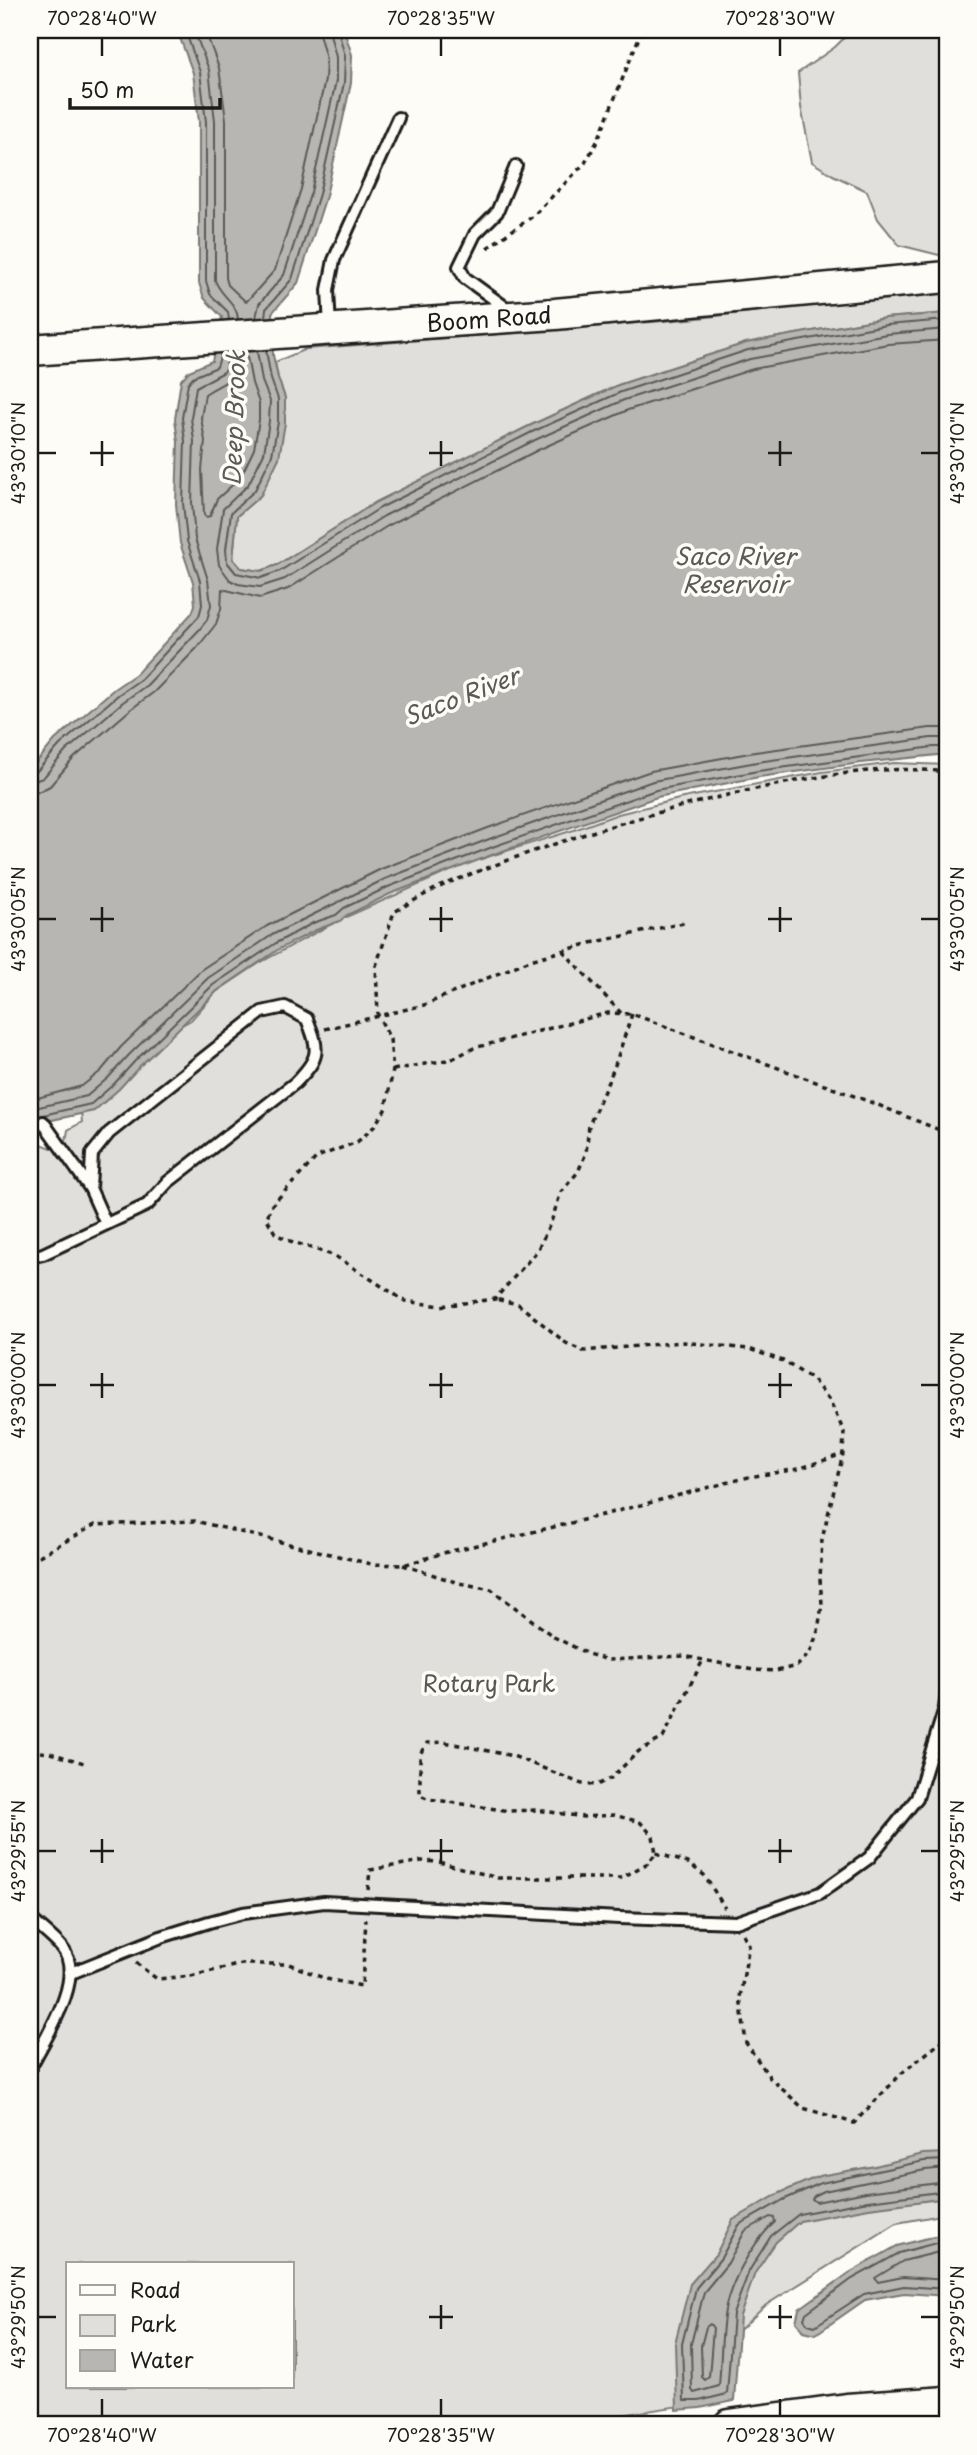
<svg xmlns="http://www.w3.org/2000/svg" width="977" height="2455" font-family="'Playpen Sans',sans-serif">
<style>
.green{fill:#e0dfdb;stroke:#7e7e7c;stroke-width:2;fill-rule:evenodd}
.water{fill:#b7b6b2;stroke:#797876;stroke-width:2}
.lines{fill:none;stroke-linecap:round;stroke-linejoin:round}
.shore{stroke:#5a5a58;stroke-width:2}
.lane-casing{stroke:#1c1c1c;stroke-width:16}
.secondary-casing{stroke:#1c1c1c;stroke-width:35}
.path{stroke:#1c1c1c;stroke-width:3.5;stroke-dasharray:5 5;stroke-linecap:butt}
.lane{stroke:#fdfcf7;stroke-width:10}
.secondary{stroke:#fdfcf7;stroke-width:30}
.ticks{fill:none;stroke:#1c1c1c;stroke-width:2.5}
.labels{text-anchor:middle;dominant-baseline:central;stroke-width:7;stroke-linejoin:round;paint-order:stroke}
.street-label{font-size:23px;fill:#1c1c1c;stroke:#fdfcf7}
.park-label{font-size:23px;fill:#575655;stroke:#fdfcf7}
.water-label{font-size:24px;font-style:italic;fill:#5a5a58;stroke:#fdfcf7}
.neatline{fill:none;stroke:#1c1c1c;stroke-width:2.5}
.ticks-label{font-size:18px;text-anchor:middle;fill:#1c1c1c}
</style>
<rect width="100%" height="100%" fill="#fdfcf7"/>
<filter id="ink" filterUnits="userSpaceOnUse"><feTurbulence type="fractalNoise" baseFrequency=".0143" numOctaves="2"/><feDisplacementMap in="SourceGraphic" scale="14" xChannelSelector="R" yChannelSelector="G"/><feConvolveMatrix kernelMatrix="1 2 1 2 8 2 1 2 1" color-interpolation-filters="sRGB"/></filter>
<g filter="url(#ink)">
<g class="green">
<polygon points="852,30 947,30 947,257 899,245 878,219 867,191 833,175 812,162 801,107 798,73 835,47"/>
<polygon points="947,290 947,313 885,318 746,343 618,385 529,426 376,502 277,565 261,571 241,568 233,559 237,516 261,495 285,423 285,398 278,378 275,362 306,349 689,319"/>
<path d="M894,763l53,2v1449l-50,9 -131,82 -62,59 -4,39 -145,22h-525v-1283l1,-2 23,9 12,-8 2,-11 14,-8 -1,-9 56,-63 54,-30 25,-28 45,-30 76,-41 131,-58 106,-33 44,-16 65,-16 139,-26zM68,2264h224v123h-224z"/>
</g>
<g class="water">
<polygon points="177,30 344,30 352,55 351,83 326,196 298,283 272,313 273,355 278,378 285,398 285,423 279,458 261,495 237,516 233,559 241,568 261,571 277,565 376,502 529,426 618,385 746,343 885,318 947,313 947,754 861,763 759,777 657,797 497,853 390,894 347,915 340,921 316,930 279,949 217,991 140,1066 119,1089 94,1111 43,1122 30,1131 30,770 55,740 114,689 136,674 192,613 195,605 193,582 180,543 176,504 178,442 175,419 181,380 189,371 212,361 222,317 204,298 199,283 199,122 193,73"/>
<polygon points="947,2153 947,2198 869,2208 800,2221 776,2242 755,2273 740,2316 734,2401 700,2408 677,2410 675,2343 690,2284 716,2254 733,2220 780,2193 819,2176 875,2166 923,2154"/>
<polygon points="947,2233 947,2296 904,2293 865,2300 816,2334 804,2331 796,2322 799,2309 849,2273 897,2246"/>
</g>
<g class="lines">
<g class="shore">
<polyline points="185,30 200,72 206,122 206,281 210,294 228,312 229,320"/>
<path d="M194,30l15,40 6,51v159c5,16 22,22 23,39"/>
<polyline points="205,30 219,68 226,120 226,278 228,285 246,302 275,270 301,189 325,80 326,59 318,30"/>
<polyline points="265,317 266,309 292,279 319,194 344,83 345,56 338,30"/>
<polyline points="256,318 259,304 284,275 311,192 336,81 336,57 329,30"/>
<polyline points="266,350 271,379 278,399 278,422 272,455 255,490 231,513 226,549 227,562 236,573 261,578 280,571 380,508 532,432 621,392 748,350 886,325 947,320"/>
<polyline points="257,351 262,381 270,401 269,421 264,453 248,485 223,509 217,549 219,565 230,580 238,584 260,587 285,579 384,516 535,440 624,400 750,359 887,334 947,329"/>
<path d="M244,355l3,2 5,26 7,20v17l-5,29 -14,29 -23,21 -7,17 -4,1 -2,-2 -2,-45 3,-29 -4,-23 4,-24c20,-14 28,-9 35,-38z"/>
<polyline points="30,773 37,771 60,745 118,695 141,679 199,616 202,605 200,581 187,541 183,503 185,441 182,418 188,383 193,377 217,367 221,354"/>
<polyline points="30,782 43,778 66,751 123,702 147,685 199,630 207,620 211,605 208,580 195,539 192,503 194,441 191,418 196,387 224,372 230,353"/>
<polyline points="30,792 40,791 50,786 74,758 130,710 154,692 197,648 216,624 221,609 222,589 260,598 288,589 389,525 540,449 628,410 753,369 888,344 947,340"/>
<polyline points="30,1100 82,1086 101,1071 121,1047 202,969 267,926 381,869 488,828 651,771 755,752 930,728 947,728"/>
<polyline points="30,1112 39,1107 87,1096 108,1078 129,1055 208,978 272,935 385,879 492,838 653,781 757,762 931,738 947,738"/>
<polyline points="43,1115 91,1104 114,1084 135,1061 213,985 276,943 313,923 336,915 344,908 388,887 495,846 656,790 758,771 933,747 947,747"/>
<polyline points="947,2160 924,2161 821,2183 783,2200 739,2225 721,2258 696,2288 682,2344 684,2401 699,2401 727,2394 733,2314 749,2271 771,2236 799,2214 868,2201 947,2191"/>
<polyline points="947,2168 925,2170 824,2191 814,2196 812,2199 816,2202 866,2192 947,2182"/>
<path d="M770,2217l4,1 1,4c-23,21 -47,63 -51,94 -3,23 -3,47 -5,70l-25,7 -2,-3 -1,-46 13,-52 24,-29 17,-32z"/>
<polyline points="947,2240 899,2253 852,2279 806,2313 804,2319 808,2324 815,2326 864,2294 904,2286 947,2289"/>
<polyline points="947,2250 903,2261 875,2278 878,2282 903,2277 947,2280"/>
<polygon points="710,2324 713,2328 709,2377 705,2380 702,2377 701,2346 706,2327"/>
</g>
<g class="lane-casing">
<g id="lane">
<polyline points="509,310 465,278 459,267 475,234 497,212 516,166"/>
<polyline points="330,327 328,290 334,260 398,118"/>
<polyline points="43,1122 90,1188 106,1224"/>
<path d="M30,1257l13,-3 104,-49 21,-23 127,-99c25,-25 25,-32 12,-64l-22,-12 -23,5 -153,121 -17,21 -2,34"/>
<path d="M30,1918c10,10 23,19 32,30 25,30 -18,91 -32,120"/>
<polyline points="71,1973 161,1937 209,1922 243,1913 324,1902 619,1918 736,1922 820,1893 869,1858 917,1798 945,1708 947,1694"/>
</g>
</g>
<g class="secondary-casing">
<g id="secondary">
<polyline points="30,350 555,314 947,277"/>
<polyline points="729,2425 847,2409 947,2402"/>
</g>
</g>
<g class="path">
<polyline points="487,248 533,216 585,163 598,140 642,30"/>
<polyline points="563,951 621,1013"/>
<path d="M632,1014l-18,54 -25,57 -3,28 -8,19 -17,20 -10,30 -14,29 -42,48 -54,7 -36,-5 -70,-45 -48,-16 -12,-7 -8,-14 3,-12 47,-50 40,-15 15,-13 13,-19 8,-40 -3,-31 -12,-24 -2,-49 18,-54c18,-10 37,-22 57,-30 95,-38 195,-69 295,-91 67,-14 134,-27 201,-19"/>
<polyline points="325,1029 424,1005 530,960 591,943 688,922"/>
<polyline points="393,1070 452,1059 474,1048 608,1013 632,1014 873,1103 947,1133"/>
<polyline points="30,1561 95,1525 195,1521 371,1564 403,1565 447,1552 575,1522 749,1477 798,1469 843,1454"/>
<polyline points="403,1565 459,1583 491,1589 554,1637 588,1654 607,1660 684,1656 753,1670 776,1671 797,1666 810,1653 818,1631 822,1604 820,1579 822,1539 843,1454 844,1432 830,1401 812,1379 783,1361 749,1349 683,1342 583,1351 566,1343 518,1304 495,1299"/>
<polyline points="30,1751 50,1753 84,1763"/>
<polyline points="656,1853 688,1863 704,1875 725,1908"/>
<polyline points="368,1890 370,1870 422,1861 439,1862 498,1878 621,1878 648,1863 656,1853 653,1836 640,1822 614,1815 583,1817 537,1810 510,1811 429,1799 420,1795 420,1754 427,1743 444,1742 513,1756 582,1784 597,1785 611,1778 639,1751 663,1738 703,1660"/>
<polyline points="743,1934 749,1945 740,1997 746,2043 770,2078 803,2108 854,2123 902,2073 947,2037"/>
<polyline points="136,1963 157,1979 191,1976 242,1964 289,1964 326,1979 362,1986 366,1919"/>
</g>
<use href="#lane" class="lane"/>
<use href="#secondary" class="secondary"/>
</g>
</g>
<path class="ticks" d="M102,38v18M441,38v18M780,38v18M102,441v25M441,441v25M780,441v25M38,453h18M90,453h24M429,453h24M768,453h24M921,453h18M102,907v25M441,907v25M780,907v25M38,919h18M90,919h24M429,919h24M768,919h24M921,919h18M102,1373v25M441,1373v25M780,1373v25M38,1385h18M90,1385h24M429,1385h24M768,1385h24M921,1385h18M102,1839v24M441,1839v24M780,1839v24M38,1851h18M90,1851h24M429,1851h24M768,1851h24M921,1851h18M441,2305v24M780,2305v24M38,2317h18M429,2317h24M768,2317h24M921,2317h18M102,2399v17M441,2399v17M780,2399v17"/>
<g class="labels">
<g class="street-label">
<text transform="translate(489 318) rotate(-4)">Boom Road</text>
</g>
<g class="park-label">
<text x="489" y="1682">Rotary Park</text>
</g>
<g class="water-label">
<text transform="translate(233 418) rotate(-88)">Deep Brook</text>
<text x="735" y="555">Saco River<tspan x="735" dy="28">Reservoir</tspan></text>
<text transform="translate(461 695) rotate(-21)">Saco River</text>
</g>
</g>
<rect width="977" height="2455" fill="none" stroke="#fdfcf7" stroke-width="77"/>
<rect x="66" y="2262" width="228" height="126" fill="#fdfcf7" stroke="#a3a29f" stroke-width="2"/>
<rect x="80" y="2285" width="35" height="10" fill="#fdfcf7" stroke="#a3a29f" stroke-width="2"/>
<text x="130" y="2298" font-size="21" fill="#1c1c1c">Road</text>
<rect x="80" y="2315" width="35" height="21" fill="#e0dfdb" stroke="#a3a29f" stroke-width="2"/>
<text x="130" y="2332" font-size="21" fill="#1c1c1c">Park</text>
<rect x="80" y="2350" width="35" height="21" fill="#b7b6b2" stroke="#a3a29f" stroke-width="2"/>
<text x="130" y="2368" font-size="21" fill="#1c1c1c">Water</text>
<path d="M70 98v10h150v-10" fill="none" stroke="#1c1c1c" stroke-width="3.5"/>
<text x="80" y="98" font-size="21" fill="#1c1c1c" stroke="#fdfcf7" stroke-width="5" paint-order="stroke">50 m</text>
<rect x="38" y="38" width="901" height="2378" class="neatline"/>
<g class="ticks-label">
<text x="102" y="25">70°28'40"W</text>
<text x="441" y="25">70°28'35"W</text>
<text x="780" y="25">70°28'30"W</text>
<text transform="translate(19 453) rotate(-90)" y="6">43°30'10"N</text>
<text transform="translate(958 453) rotate(-90)" y="6">43°30'10"N</text>
<text transform="translate(19 919) rotate(-90)" y="6">43°30'05"N</text>
<text transform="translate(958 919) rotate(-90)" y="6">43°30'05"N</text>
<text transform="translate(19 1385) rotate(-90)" y="6">43°30'00"N</text>
<text transform="translate(958 1385) rotate(-90)" y="6">43°30'00"N</text>
<text transform="translate(19 1851) rotate(-90)" y="6">43°29'55"N</text>
<text transform="translate(958 1851) rotate(-90)" y="6">43°29'55"N</text>
<text transform="translate(19 2317) rotate(-90)" y="6">43°29'50"N</text>
<text transform="translate(958 2317) rotate(-90)" y="6">43°29'50"N</text>
<text x="102" y="2442">70°28'40"W</text>
<text x="441" y="2442">70°28'35"W</text>
<text x="780" y="2442">70°28'30"W</text>
</g>
</svg>
